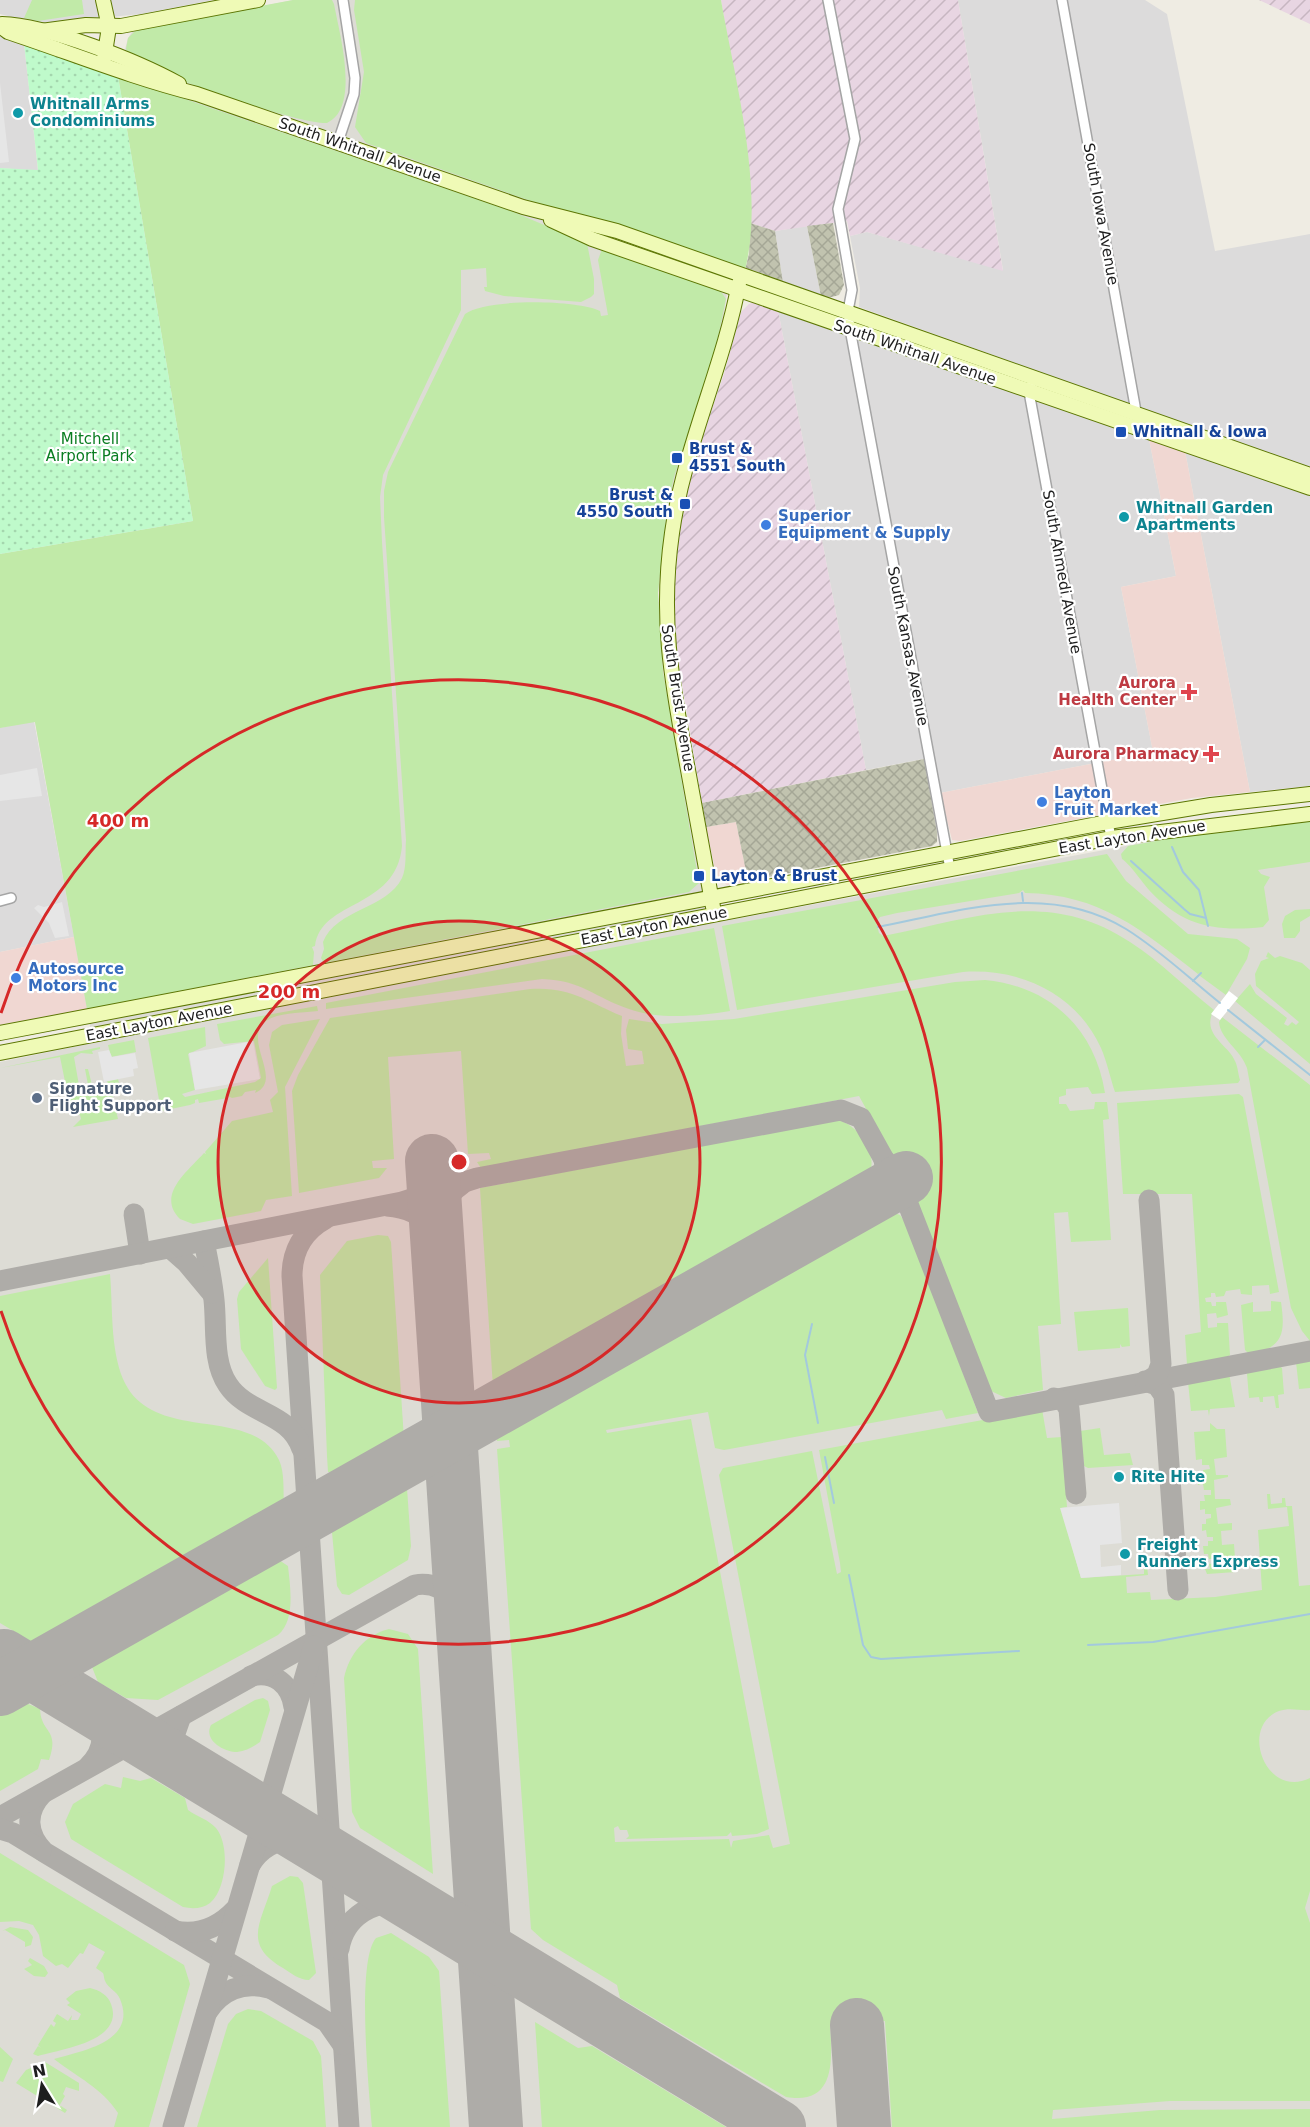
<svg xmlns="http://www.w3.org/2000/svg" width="1310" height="2127" font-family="'DejaVu Sans',sans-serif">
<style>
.residential{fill:#dcdbdb}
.commercial{fill:#f0d7d2}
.industrial{fill:url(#industrial-furrows)}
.airport{fill:#dddcd5}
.construction{fill:url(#construction-cross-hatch)}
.grass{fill:#c1eaa8}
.park{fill:url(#park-dots)}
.parking{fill:#e6e6e6}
.pier{fill:#fff}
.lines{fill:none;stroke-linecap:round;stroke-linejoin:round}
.stream{stroke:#a3c9dd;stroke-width:2}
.taxiway{stroke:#aeaca8;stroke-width:21}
.runway{stroke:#aeaca8;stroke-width:54}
.street-casing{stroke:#a5a5a5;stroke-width:12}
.secondary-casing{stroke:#5c7603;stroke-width:16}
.street{stroke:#fff;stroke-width:9}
.secondary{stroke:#effab6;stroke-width:14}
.ring{fill:none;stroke:#d62828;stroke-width:3}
.culture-dot{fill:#0f9aa8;stroke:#fff;stroke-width:2}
.transit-dot{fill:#1a4fb4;stroke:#fff;stroke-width:2}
.shop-dot{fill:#3f7fe0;stroke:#fff;stroke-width:2}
.health-dot{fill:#e0444e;stroke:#fff;stroke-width:2}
.service-dot{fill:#5c6f8a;stroke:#fff;stroke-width:2}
.labels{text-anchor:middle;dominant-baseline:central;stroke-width:4.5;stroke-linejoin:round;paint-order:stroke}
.culture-label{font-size:15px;font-weight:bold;fill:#0d838f;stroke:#fff;text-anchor:start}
.street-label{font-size:15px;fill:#1e1e1e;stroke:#fff}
.transit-label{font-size:15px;font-weight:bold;fill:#164399;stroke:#fff;text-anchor:start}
.park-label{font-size:15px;fill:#0a7d21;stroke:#fff}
.shop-label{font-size:15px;font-weight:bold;fill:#366cbe;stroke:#fff;text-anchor:start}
.health-label{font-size:15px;font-weight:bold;fill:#be3a42;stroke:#fff;text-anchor:end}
.service-label{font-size:15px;font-weight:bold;fill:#4e5e75;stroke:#fff;text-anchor:start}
.centre{fill:#d62828;stroke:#fff;stroke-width:3}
.ring-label{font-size:18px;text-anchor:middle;font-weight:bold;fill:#d62828;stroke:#fff;stroke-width:4.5;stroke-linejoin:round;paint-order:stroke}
</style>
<defs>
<pattern id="industrial-furrows" width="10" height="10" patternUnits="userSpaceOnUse" patternTransform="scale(1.5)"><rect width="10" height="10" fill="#e8d5e2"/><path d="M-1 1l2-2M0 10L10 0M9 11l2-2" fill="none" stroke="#c7b6c1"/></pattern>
<pattern id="construction-cross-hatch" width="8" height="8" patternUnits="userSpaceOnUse" patternTransform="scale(1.5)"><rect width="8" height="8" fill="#c1c3af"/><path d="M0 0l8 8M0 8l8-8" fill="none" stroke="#a5a796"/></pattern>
<pattern id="park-dots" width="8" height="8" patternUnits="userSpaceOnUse" patternTransform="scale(1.5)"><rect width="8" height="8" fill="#bffacb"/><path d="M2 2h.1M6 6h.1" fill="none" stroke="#a4d6ae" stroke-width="1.8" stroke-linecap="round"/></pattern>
</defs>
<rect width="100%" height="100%" fill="#efece3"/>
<g class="residential">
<polygon points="0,0 213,0 141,14 39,24 0,14"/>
<polygon points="958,0 1145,0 1167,14 1215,251 1310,234 1310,469 859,307 860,288 850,236 867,232 1003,270"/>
<polygon points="0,35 24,43 38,171 0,168"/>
<polygon points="807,226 821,296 783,283 775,231"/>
<polygon points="778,310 1149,439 1176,576 1121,587 1153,752 940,793 933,757 866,770"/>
<polygon points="1185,451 1310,494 1310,786 1250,792"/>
<polygon points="34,721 74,937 0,952 0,728"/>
</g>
<g class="commercial">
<polygon points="1149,439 1185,451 1250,792 1192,798 960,841 952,840 940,793 1153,752 1121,587 1176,576"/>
<polygon points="736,822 748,881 727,885 719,879 715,869 706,827"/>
<polygon points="74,937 87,1009 0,1025 0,952"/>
</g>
<g class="industrial">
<polygon points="721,0 958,0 1003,271 867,232 850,236 847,221 775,231 750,223 749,165"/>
<polygon points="1259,0 1310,0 1310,24"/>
<polygon points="756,302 778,310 866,770 702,803 676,648 674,601 678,536 691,469 724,374 741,312 749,304"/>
</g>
<polygon class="airport" points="293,0 712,0 731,265 723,321 685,439 667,509 658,593 663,672 709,924 1179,836 1310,821 1310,2127 0,2127 0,1062 93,1043 35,722 0,728 0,554 193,521 118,76 128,38 132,32"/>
<g class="construction">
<polygon points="750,223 775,231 783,283 745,270 749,254"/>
<polygon points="833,223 844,285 839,295 828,298 821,296 807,226"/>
<polygon points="924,759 937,832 937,842 932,846 748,881 736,822 706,827 702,803"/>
</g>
<g class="grass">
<polygon points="32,0 82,0 84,14 38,21 24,18"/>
<path d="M293,0h39l2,4c5,28 27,104 -7,119 -27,2 -167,-48 -193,-63 -4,-3 -6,-7 -8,-11l2,-11 9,-9z"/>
<path d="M355,0h366c14,80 44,191 24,270l-123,-43 -91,-26 -165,-58 -11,-16 9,-55 -10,-62z"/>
<path d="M118,76l393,135 76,32 7,36v15l-3,3 -10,5 -77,-6 -19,-5 -1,-4h3l-1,-19 -25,2v40l-78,165 -3,22 2,45 20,304c-6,64 -81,53 -87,100l-3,1 2,5 -1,13 -226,44 -52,-287 -35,6v-174l193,-33z"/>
<path d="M602,249l118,41 6,9 -10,48 -42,130 -7,32 -9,84 5,79 36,211 -10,9 -365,71 -3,-5 3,-9 -1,-7c13,-33 64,-33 79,-64 5,-11 3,-26 4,-38l-22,-323v-26l4,-19 77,-158c22,-16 112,-14 135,-3l1,5 7,-1 -10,-55z"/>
<path d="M1310,821v41l-52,8 3,4 9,3 -6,10 5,33 -6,7c-48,5 -81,-1 -114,-37 -6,-7 -21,-28 -27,-31l-1,-5 7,-8 67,-12z"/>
<path d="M1107,854l19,27 62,53 49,5 13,9 -3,11 -21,36 -26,-19 1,-4 -3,2c-56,-44 -98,-80 -173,-81l-2,-3 -4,3 -122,20 -17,4 -4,5 3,11 4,3c86,-17 165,-49 247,6 31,20 57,47 84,68 -14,24 15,35 21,51 3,6 3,13 5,19l-2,3 -123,9c-5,-15 -8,-30 -14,-44 -25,-55 -81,-80 -138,-76l-226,38 -15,-84z"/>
<polygon points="1310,909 1310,916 1300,922 1300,931 1295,938 1284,938 1282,924 1285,916 1295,910"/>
<path d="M714,928l16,83c-31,5 -71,9 -101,-2 -34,-11 -47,-29 -87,-30l-216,30v-6z"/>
<polygon points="1268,952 1275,958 1280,956 1302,963 1310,970 1310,1064 1235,1001 1250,984 1256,994 1287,1018 1284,1024 1288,1026 1292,1022 1296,1025 1299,1022 1256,986 1255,974 1261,961 1269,958 1266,957"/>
<path d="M985,980c65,6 110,49 120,113l-13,1 -4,-7 -22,2v6l-7,2v7h7l4,7 24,-2 1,-7h12l2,17 -6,1 8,120 -40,2 -3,-30 -14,1 7,111 -23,2 5,64 -37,8 -15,-7 -75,-192 -57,-103 -378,72 -4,-6 14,-3 -2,-6 -21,1 -7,-103 -73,6 6,102 -22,2 1,7h14l-8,10 -80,15 -7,-102 6,-16 32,-57 200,-29c40,-3 58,13 92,27l-1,18 5,32 18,-2 -2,-13 -14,-2 -2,-19 3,-11 33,5 72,-5 221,-37z"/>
<path d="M317,1006l1,5c-15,2 -39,1 -52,10 -25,19 19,59 -11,72l1,-3 -11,2 -3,4 -10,2 -6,-3 2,3 -29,5 -1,-4 -3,1v3l-5,2 -29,6 -13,-73 57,-11 1,19 -18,8 7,36 -13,4 3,3 70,-15 6,-4 -7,-37 -30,3 -4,-4 -3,-16z"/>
<path d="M1222,1017l88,68v256l-8,-10 -11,-23 -44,-240c-6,-18 -27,-29 -28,-46z"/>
<path d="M320,1019l-35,68 7,109 -26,4 -5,11 -68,13 -13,-5c-24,-24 7,-47 24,-66l2,1 -1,-2 27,-31 41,-9 -3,-12 8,-8 -9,-47 3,-13 10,-7z"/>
<polygon points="134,1040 136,1052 111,1057 108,1045"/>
<polygon points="100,1047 100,1049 92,1051 93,1054 81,1053 74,1057 80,1091 89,1090 85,1069 88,1069 93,1089 108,1086 107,1081 118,1079 119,1083 110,1085 118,1119 73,1127 81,1119 80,1115 74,1115 73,1108 77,1105 70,1106 60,1057 0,1068"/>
<polygon points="1239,1094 1243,1097 1279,1292 1270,1294 1269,1285 1252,1286 1252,1295 1241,1294 1240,1289 1226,1291 1224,1296 1216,1297 1215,1293 1211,1293 1211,1297 1205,1298 1206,1302 1211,1302 1212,1306 1216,1306 1216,1302 1226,1302 1228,1315 1217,1318 1216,1313 1207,1314 1208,1328 1217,1327 1217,1323 1228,1323 1230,1355 1226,1358 1187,1365 1185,1335 1201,1332 1192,1194 1123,1194 1117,1103"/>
<path d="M835,1120c23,1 49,41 30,59l-372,208 -13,-199z"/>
<path d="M889,1211l11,4 8,12 70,186 -32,6 -4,-9 -218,40 -9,-2 -7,-36 -102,18 1,3 84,-14 78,410 -12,5 -25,2 -1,-4 -4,4 -101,3 3,-3 -2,-6h-7l-2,-4 -4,2 1,14 114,-3 2,9 2,-7 36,-6 4,13 17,-4 -71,-369 4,-7 89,-17 25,123 4,-2 -1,-9 -21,-113 223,-41 5,29 15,-1 5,70 -6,1 20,70 63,-4v-8h3l1,9 -22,2 1,16 23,-1 1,8 64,-3 47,-7 -4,-60 31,-4 -2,-19 -19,2 -1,-15h3l1,10 11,-1v-5h3l1,8h6l7,80 11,-1v125c-10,1 -20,-3 -31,1 -41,16 -12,89 31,67v113l-5,17 5,15v178h-140l-117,9 -1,9 108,-9 150,-1v18h-418l-7,-106 -55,4c2,33 7,81 -44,72l-166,-99 -3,-13 -74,-45 -12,-11 -34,-480 13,-2 -1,-7 -12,1 -1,-11z"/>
<polygon points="378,1235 388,1236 391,1242 404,1439 340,1474 328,1472 327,1456 320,1275 347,1241"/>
<polygon points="268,1258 277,1388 275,1390 265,1386 241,1349 237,1299 239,1292"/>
<path d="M110,1274c3,34 0,73 13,105 29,67 128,24 156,81 6,13 4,31 5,45l-247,140 -37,-22v-327z"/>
<path d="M1271,1301l10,1c5,34 1,46 -32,52l-4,-4 -4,-45 12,-3v10l18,-1z"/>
<polygon points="1128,1308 1130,1346 1122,1347 1120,1344 1120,1348 1078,1351 1074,1312"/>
<polygon points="1310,1360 1310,1388 1299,1389 1296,1362"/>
<polygon points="1276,1364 1282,1368 1284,1394 1278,1395 1279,1408 1276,1408 1274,1396 1263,1397 1263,1402 1260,1402 1259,1397 1249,1398 1247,1374 1250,1369"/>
<polygon points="1229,1373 1235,1407 1210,1409 1209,1416 1208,1410 1191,1411 1188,1382"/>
<polygon points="1210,1423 1217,1429 1225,1429 1227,1457 1214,1459 1216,1475 1228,1475 1228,1477 1214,1480 1215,1499 1230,1499 1231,1505 1216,1508 1218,1524 1232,1523 1232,1530 1221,1531 1222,1545 1234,1544 1236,1572 1207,1574 1205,1569 1210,1569 1209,1564 1215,1563 1215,1559 1209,1559 1208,1554 1204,1554 1203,1546 1208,1546 1208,1541 1213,1541 1213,1537 1207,1537 1206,1530 1202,1531 1202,1524 1206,1524 1206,1519 1211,1518 1211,1514 1205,1514 1205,1509 1200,1510 1200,1501 1205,1501 1204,1495 1211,1495 1211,1490 1204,1490 1203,1484 1198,1485 1197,1476 1203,1476 1203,1470 1210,1469 1209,1465 1202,1465 1202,1459 1196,1460 1194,1432 1210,1431"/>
<polygon points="1100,1428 1104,1455 1130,1453 1133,1465 1088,1468 1084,1466 1080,1431"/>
<polygon points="395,1486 407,1488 411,1546 408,1560 349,1595 342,1594 337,1586 331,1522"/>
<path d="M261,1560h18l9,6c2,20 8,54 -10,69l-120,65 -32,-2 -28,-16 -6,-15 6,-14z"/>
<path d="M389,1629l19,5 10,15 15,225 -73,-46 -8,-16 -8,-134c5,-24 21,-43 45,-49z"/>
<path d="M263,1698l5,3 2,9 -10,32c-7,5 -14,9 -23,10 -13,0 -34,-12 -26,-27l44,-25z"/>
<path d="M19,1700l21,9c1,25 20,19 9,51l-8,-1 -3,10 -38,22v-83z"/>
<path d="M123,1777l17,4 11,-3 34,20 3,12c8,6 21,10 28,18 14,17 11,60 -6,75 -8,6 -18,6 -27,4l-112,-68 -6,-17 8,-18 32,-20 16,4z"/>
<path d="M0,1853l184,112 6,19 -41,143h-35l4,-14c-16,-25 -41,-36 -64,-54 27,-8 84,-17 66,-60 -3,-8 -12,-11 -15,-18 -1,-2 -1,-6 -2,-8l-7,-5 9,-16 -16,-9 -6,11 -3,-1 -12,15 -6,-4 -6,2 -13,-10 -4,-21 -6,-10 -14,-4 -19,1z"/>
<path d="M290,1876l8,1 5,6 13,90 -7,7c-10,0 -18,-7 -26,-12 -41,-24 -22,-45 -11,-82z"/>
<polygon points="10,1927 28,1930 33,1937 31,1945 25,1947 25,1942 5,1930 2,1931"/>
<path d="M391,1933l38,24 10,14 11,156h-78c-3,-35 -16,-166 4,-189z"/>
<polygon points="30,1958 44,1966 48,1973 45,1977 34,1976 24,1969 32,1965 28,1961"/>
<path d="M90,1988c9,2 18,7 21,16 14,37 -49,45 -73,52l-5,-2 5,-8 3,2 -3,-3 13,-21 3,3 2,-4 -3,-2 4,-7 11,7 4,-6 -1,5h7l3,-6 -14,-9 3,-2 -4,-4 10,-8z"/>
<polygon points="248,2009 261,2011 313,2041 321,2056 326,2127 197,2127 228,2024 236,2014"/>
<polygon points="535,2022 578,2048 592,2046 726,2127 542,2127"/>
<polygon points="0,2047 13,2059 3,2082 0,2081"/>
<polygon points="45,2062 79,2083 79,2091 66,2087 63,2094 65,2096 58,2108 61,2106 67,2110 65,2113 16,2083 26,2070"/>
</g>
<polygon class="park" points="24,43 118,76 193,521 0,554 0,168 38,170"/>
<g class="parking">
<polygon points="0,83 9,162 0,163"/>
<polygon points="37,768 42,796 0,801 0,775"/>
<polygon points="62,902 69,936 55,938 49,923 34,908 38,905 44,907"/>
<polygon points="253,1041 260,1079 195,1090 189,1053"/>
<polygon points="109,1050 112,1057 135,1053 138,1068 133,1069 134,1076 104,1082 98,1052"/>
<polygon points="1119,1503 1122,1543 1100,1545 1101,1567 1121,1565 1121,1575 1081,1578 1060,1508"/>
</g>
<polygon class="pier" points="1229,991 1238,998 1220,1020 1211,1014"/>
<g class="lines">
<g class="stream">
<polyline points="1172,847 1183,872 1199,890 1208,926"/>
<polyline points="1131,861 1184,909 1190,914 1206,918"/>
<polyline points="1022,893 1023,901"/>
<path d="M878,927c83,-16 170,-46 248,2 34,21 64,50 94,74"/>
<polyline points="1193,981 1201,973"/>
<polyline points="1228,1010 1310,1075"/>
<polyline points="1258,1047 1265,1040"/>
<polyline points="812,1324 805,1355 818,1423"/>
<polyline points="825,1457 834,1503"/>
<polyline points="849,1575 863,1645 871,1657 881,1659 1019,1651"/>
<polyline points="1088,1645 1153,1642 1310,1614"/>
</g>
<g class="taxiway">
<polyline points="876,1194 886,1174 884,1159"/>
<path d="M387,1206c75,6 37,75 55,114"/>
<polyline points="134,1214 140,1254"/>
<path d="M325,1219c-22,12 -33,32 -33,57l57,851"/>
<path d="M204,1241c4,20 8,39 10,59 3,27 -2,62 14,85 20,30 62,27 74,64"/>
<path d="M438,1243c-1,-25 2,-44 24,-59"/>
<polyline points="170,1248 187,1263 212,1293"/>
<polyline points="0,1281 402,1202 477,1178 841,1110 861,1118 906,1199 989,1412 1310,1351"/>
<polyline points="1145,1381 1157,1385 1164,1395 1178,1590"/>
<polyline points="1148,1381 1157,1375 1161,1364 1149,1200"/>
<polyline points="1054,1398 1064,1401 1069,1409 1076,1494"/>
<path d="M251,1676c23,-6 40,9 43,31"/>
<path d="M41,1679c19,20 60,24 61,59 0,12 -6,21 -14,29"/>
<polyline points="90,1706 130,1731 154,1730"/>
<polyline points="181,1716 174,1736 182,1760 252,1807"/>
<polyline points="126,1747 151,1748 185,1768"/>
<path d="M42,1794c-17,18 -16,40 2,58l283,170 16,23"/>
<path d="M0,1817l415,-232c18,-3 34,5 42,21l8,87 3,6"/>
<polyline points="0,1829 13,1833 41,1850"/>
<path d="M250,1865c12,-20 30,-28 53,-24l124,72"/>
<path d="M175,1931c25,5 44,-4 60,-21"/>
<path d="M339,1949c5,-32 36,-52 68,-44"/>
<path d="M207,2012c14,-22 36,-31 61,-24"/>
<polyline points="173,2127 314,1646"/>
</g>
<g class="runway">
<polyline points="432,1161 496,2127"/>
<polyline points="4,1656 779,2127"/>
<polyline points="0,1689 906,1178"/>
<polyline points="857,2025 864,2127"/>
</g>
<g class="street-casing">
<g id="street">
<polyline points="828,0 855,139 838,209 852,290 848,311 850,329 950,869"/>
<polyline points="1062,0 1137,417"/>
<polyline points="338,142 354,94 355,78 343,0"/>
<polyline points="1031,386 1029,392 1111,838"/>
<polyline points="0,901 11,898"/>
</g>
</g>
<g class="secondary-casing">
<g id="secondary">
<polyline points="103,0 109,27 104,59"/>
<path d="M2,24c46,1 137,38 177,60"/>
<path d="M0,26l8,6c63,21 125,46 189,62l326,113 94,24 693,244"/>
<polyline points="41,31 86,25 121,26 258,0"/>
<polyline points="551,220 592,239 1310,488"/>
<path d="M713,907c-9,-50 -18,-99 -27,-148 -15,-81 -26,-143 -14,-226 12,-86 51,-165 67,-250"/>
<polyline points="0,1033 1108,822 1211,805 1310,794"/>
<polyline points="0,1053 1111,838 1310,814"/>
</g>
</g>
<use href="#street" class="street"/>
<use href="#secondary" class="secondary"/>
</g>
<circle cx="459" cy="1162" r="241" fill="#d62828" fill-opacity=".12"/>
<g class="ring">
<circle cx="459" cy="1162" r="241"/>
<path d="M1 1013A482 482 0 1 1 1 1311"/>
</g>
<g class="culture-dot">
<circle cx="18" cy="113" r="6"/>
<circle cx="1124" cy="517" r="6"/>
<circle cx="1119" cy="1477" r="6"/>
<circle cx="1125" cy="1554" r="6"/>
</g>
<g class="transit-dot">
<rect x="1115" y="426" width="12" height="12" rx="3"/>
<rect x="671" y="452" width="12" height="12" rx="3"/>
<rect x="679" y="498" width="12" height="12" rx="3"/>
<rect x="693" y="870" width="12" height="12" rx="3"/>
</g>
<g class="shop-dot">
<circle cx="766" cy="525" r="6"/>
<circle cx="1042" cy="802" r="6"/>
<circle cx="16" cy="978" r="6"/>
</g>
<g class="health-dot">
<path d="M1186 683h6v6h6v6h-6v6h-6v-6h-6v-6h6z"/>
<path d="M1208 745h6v6h6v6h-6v6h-6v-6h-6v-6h6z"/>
</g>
<circle class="service-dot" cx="37" cy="1098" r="6"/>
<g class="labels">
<g class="culture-label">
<text x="30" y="104">Whitnall Arms<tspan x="30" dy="17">Condominiums</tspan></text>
<text x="1136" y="508">Whitnall Garden<tspan x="1136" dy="17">Apartments</tspan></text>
<text x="1131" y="1477">Rite Hite</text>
<text x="1137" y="1545">Freight<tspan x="1137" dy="17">Runners Express</tspan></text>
</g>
<g class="street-label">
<text transform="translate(360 150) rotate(19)">South Whitnall Avenue</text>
<text transform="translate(1101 214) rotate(80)">South Iowa Avenue</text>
<text transform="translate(915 352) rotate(19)">South Whitnall Avenue</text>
<text transform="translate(1062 572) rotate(80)">South Ahmedi Avenue</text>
<text transform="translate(908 646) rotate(79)">South Kansas Avenue</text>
<text transform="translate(678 698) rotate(81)">South Brust Avenue</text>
<text transform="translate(1132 837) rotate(-9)">East Layton Avenue</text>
<text transform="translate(654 926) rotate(-11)">East Layton Avenue</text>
<text transform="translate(159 1022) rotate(-11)">East Layton Avenue</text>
</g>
<g class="transit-label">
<text x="1133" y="432">Whitnall &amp; Iowa</text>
<text x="689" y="449">Brust &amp;<tspan x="689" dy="17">4551 South</tspan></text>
<text x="673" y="495" text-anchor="end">Brust &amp;<tspan x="673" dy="17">4550 South</tspan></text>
<text x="711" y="876">Layton &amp; Brust</text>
</g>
<g class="park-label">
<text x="90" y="439">Mitchell<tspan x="90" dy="17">Airport Park</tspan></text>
</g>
<g class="shop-label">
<text x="778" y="516">Superior<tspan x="778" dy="17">Equipment &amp; Supply</tspan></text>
<text x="1054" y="793">Layton<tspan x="1054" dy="17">Fruit Market</tspan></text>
<text x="28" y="969">Autosource<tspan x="28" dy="17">Motors Inc</tspan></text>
</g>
<g class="health-label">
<text x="1176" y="683">Aurora<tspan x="1176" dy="17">Health Center</tspan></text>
<text x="1199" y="754">Aurora Pharmacy</text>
</g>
<g class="service-label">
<text x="49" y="1089">Signature<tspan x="49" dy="17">Flight Support</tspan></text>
</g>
</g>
<circle cx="459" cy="1162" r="9" class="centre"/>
<g class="ring-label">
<text x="118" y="827">400 m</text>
<text x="289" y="998">200 m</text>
</g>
<g transform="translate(42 2085) rotate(349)" stroke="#ffffff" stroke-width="4.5" paint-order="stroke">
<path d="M0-4.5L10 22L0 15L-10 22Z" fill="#1e1e1e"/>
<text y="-9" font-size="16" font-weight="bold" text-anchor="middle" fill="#1e1e1e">N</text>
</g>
</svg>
